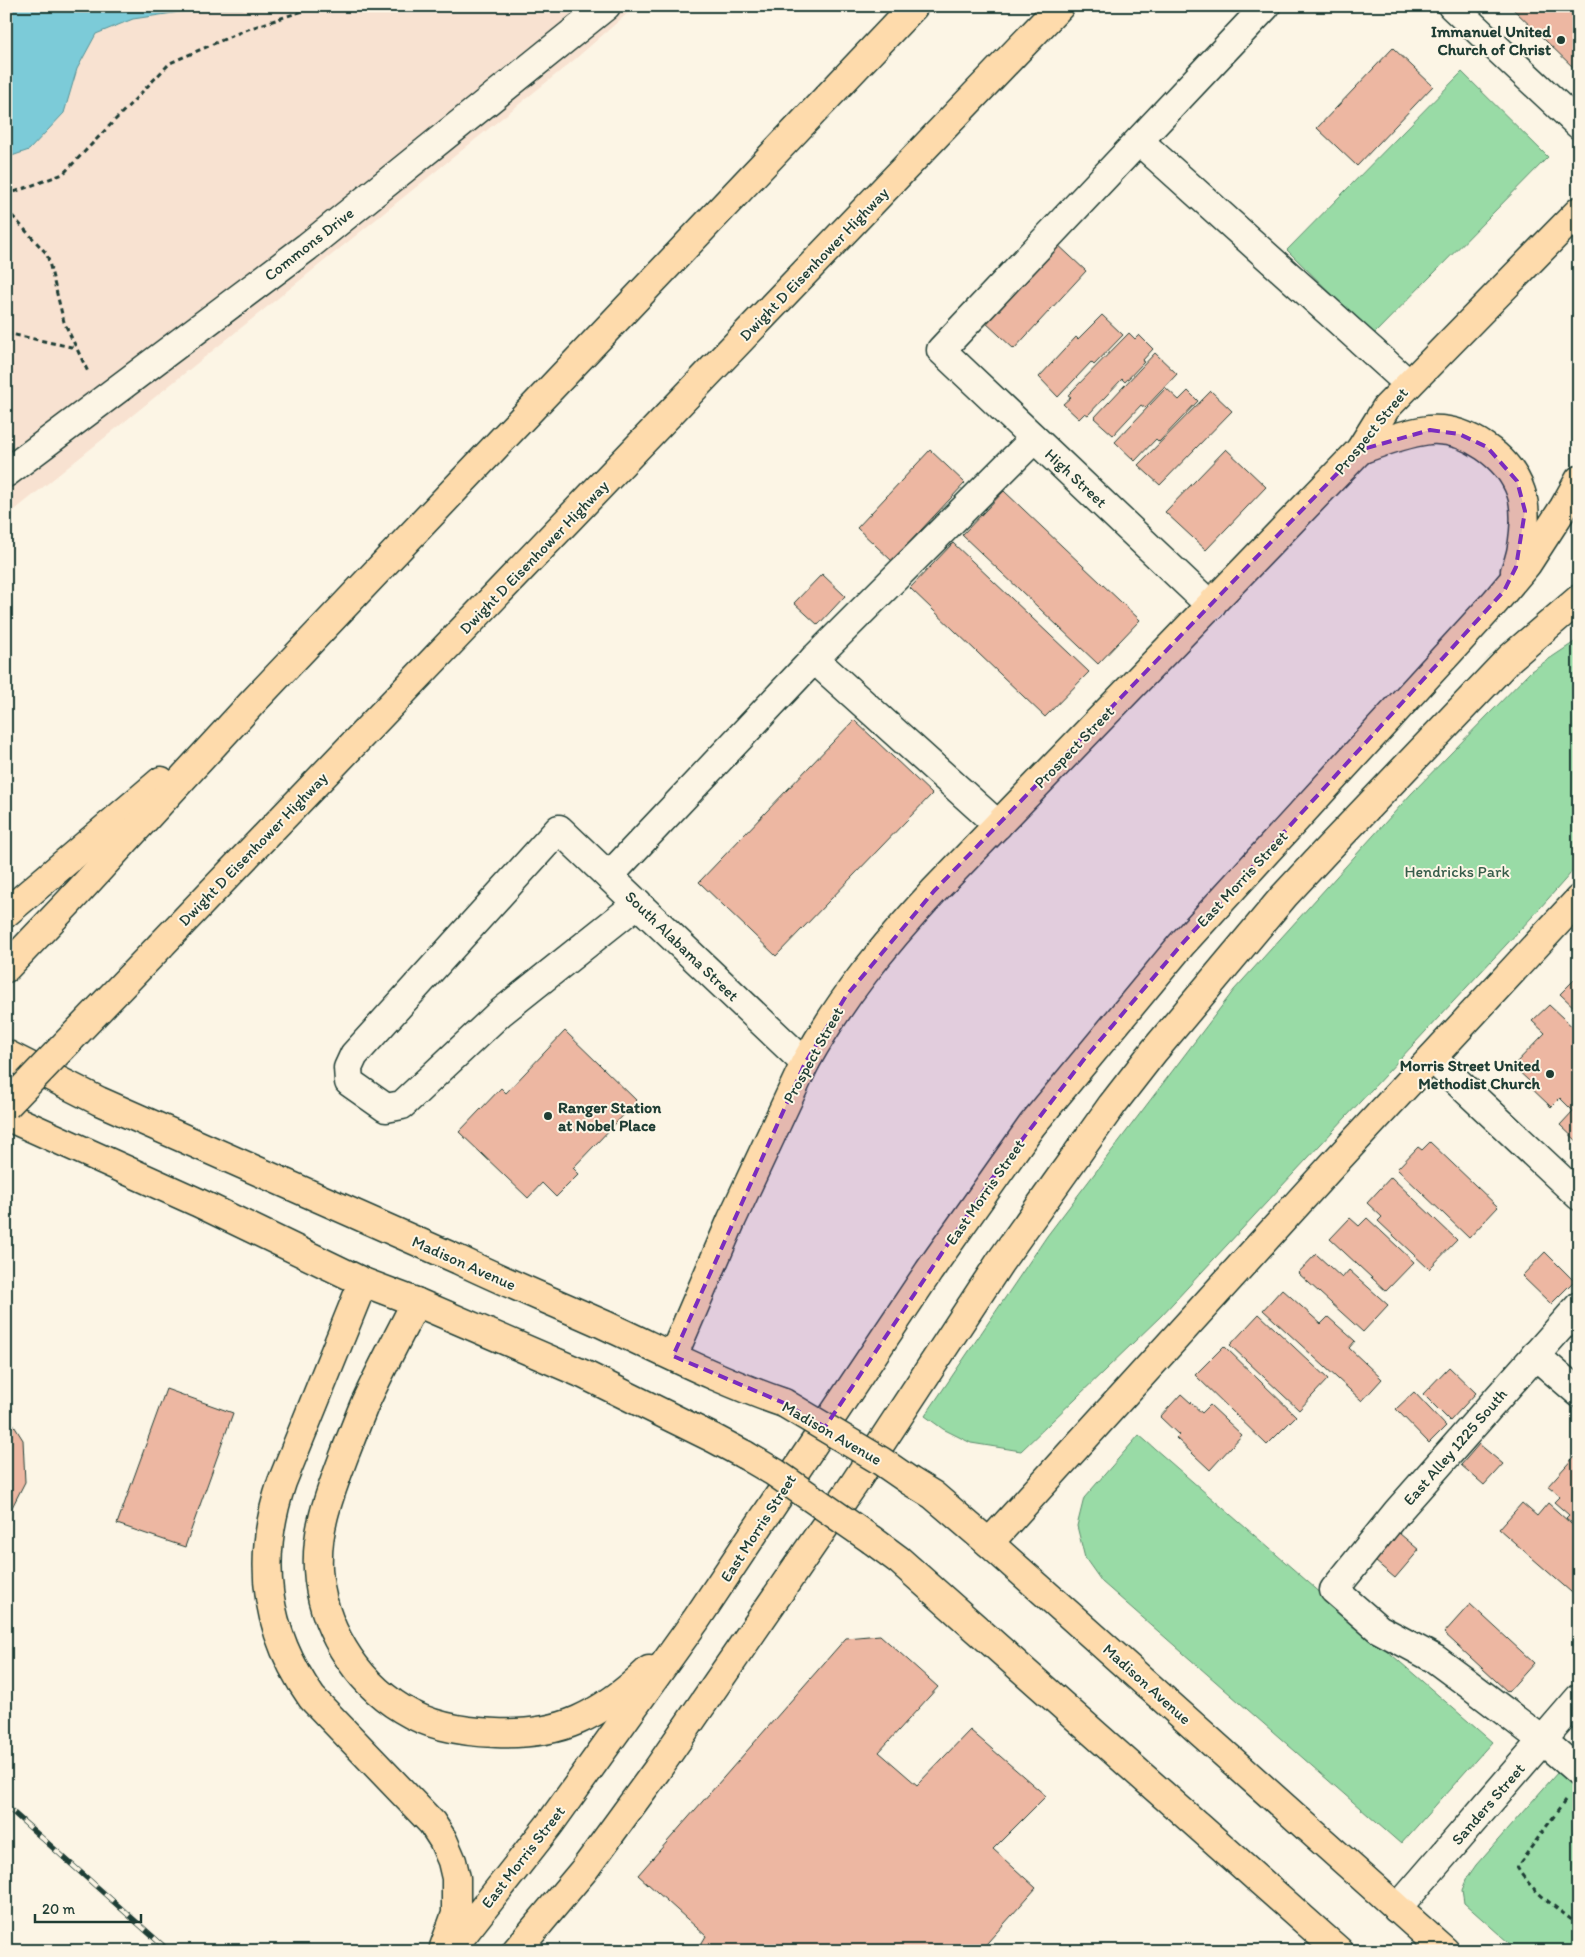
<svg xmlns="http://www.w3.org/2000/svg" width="1585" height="1957" font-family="Itim,sans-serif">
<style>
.built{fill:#f8e2d1}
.park{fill:#99dba6;stroke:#5c8c6d}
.water{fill:#7ccbd8;stroke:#579296}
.building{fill:#edb7a2;stroke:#1f3d34}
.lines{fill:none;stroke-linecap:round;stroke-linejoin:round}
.minor-casing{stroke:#1f3d34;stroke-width:31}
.major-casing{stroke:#1f3d34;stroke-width:31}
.highway-casing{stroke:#1f3d34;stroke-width:31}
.path{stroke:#1f3d34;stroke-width:3;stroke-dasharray:5 4;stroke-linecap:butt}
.minor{stroke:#fcf5e5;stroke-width:28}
.major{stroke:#fedbac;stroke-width:28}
.highway{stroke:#fedbac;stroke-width:28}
.rail-casing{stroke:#1f3d34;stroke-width:5.5}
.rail{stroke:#fcf5e5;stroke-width:4;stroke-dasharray:11;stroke-linecap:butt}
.major-bridge-casing{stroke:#1f3d34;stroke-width:31;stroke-linecap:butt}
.highway-bridge-casing{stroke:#1f3d34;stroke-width:31;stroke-linecap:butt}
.major-bridge{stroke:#fedbac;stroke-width:28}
.highway-bridge{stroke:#fedbac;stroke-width:28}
.marked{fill:#7b2cbf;fill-opacity:0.2;stroke:#7b2cbf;stroke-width:4;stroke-dasharray:10 6;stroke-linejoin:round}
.poi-dot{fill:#1f3d34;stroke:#fcf5e5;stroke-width:2}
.labels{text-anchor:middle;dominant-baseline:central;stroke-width:4;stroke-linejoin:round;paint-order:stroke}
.poi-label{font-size:16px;font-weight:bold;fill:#1f3d34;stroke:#fcf5e5;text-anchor:end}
.street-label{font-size:16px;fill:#1f3d34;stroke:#fcf5e5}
.park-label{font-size:16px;fill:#375d4b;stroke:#fcf5e5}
</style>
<rect width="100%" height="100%" fill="#fcf5e5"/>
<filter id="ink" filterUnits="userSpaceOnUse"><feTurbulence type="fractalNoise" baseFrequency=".02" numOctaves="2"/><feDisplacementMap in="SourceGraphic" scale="10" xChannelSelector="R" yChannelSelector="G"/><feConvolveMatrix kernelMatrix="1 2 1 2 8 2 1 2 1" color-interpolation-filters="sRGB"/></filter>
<g filter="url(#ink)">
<polygon class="built" points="6,6 636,6 574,60 6,517"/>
<g class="park">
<polygon points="1462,72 1548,157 1373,335 1287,250"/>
<polygon points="1579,639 1579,864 1532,917 1161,1316 1021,1451 971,1443 943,1429 925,1416 1047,1236 1234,990 1411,794 1531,671"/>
<polygon points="1139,1435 1492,1742 1401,1844 1102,1582 1085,1558 1077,1526 1084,1498"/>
<polygon points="1558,1772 1579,1790 1579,1951 1518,1951 1464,1903 1462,1890 1467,1878 1476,1865"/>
</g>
<polygon class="water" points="6,6 256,6 256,8 200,9 133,19 96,34 77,69 64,113 29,150 6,158"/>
<g class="building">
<polygon points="1510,6 1579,6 1579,73"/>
<polygon points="1393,48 1433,86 1357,166 1317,128"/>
<polygon points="1054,241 1086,271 1014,349 985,322"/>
<polygon points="1102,315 1123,335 1094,365 1091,362 1058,397 1039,377 1076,337 1078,339"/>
<polygon points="1129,333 1135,339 1139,335 1153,349 1142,361 1144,362 1125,382 1122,379 1088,415 1085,413 1079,419 1063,404 1071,397 1068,395"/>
<polygon points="1155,353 1177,374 1145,408 1141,405 1113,435 1094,418"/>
<polygon points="1166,388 1179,400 1188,391 1198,401 1159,442 1156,439 1135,461 1115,442"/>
<polygon points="1211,391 1232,411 1160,485 1138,465"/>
<polygon points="1226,449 1266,487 1206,550 1165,512"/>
<polygon points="930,450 965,483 892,561 857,528"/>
<polygon points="1004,491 1140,620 1098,664 962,535"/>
<polygon points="953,543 1089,672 1045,717 910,588"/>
<polygon points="822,574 845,596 818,625 794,603"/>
<polygon points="854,720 932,794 776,956 699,882"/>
<polygon points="1579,975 1579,1012 1560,994"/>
<polygon points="1549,1005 1579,1033 1579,1143 1560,1125 1573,1111 1560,1098 1551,1107 1527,1084 1530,1082 1513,1066 1545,1033 1532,1021"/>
<polygon points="565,1031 637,1101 573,1168 579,1174 556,1197 542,1183 528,1198 459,1132 501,1088 506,1093"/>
<polygon points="1430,1142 1498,1207 1469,1238 1397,1169 1418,1147 1422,1150"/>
<polygon points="1391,1177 1457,1240 1429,1269 1378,1221 1382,1217 1367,1203"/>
<polygon points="1350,1218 1359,1226 1367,1218 1414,1262 1386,1291 1330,1239"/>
<polygon points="1545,1252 1574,1281 1551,1304 1522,1276"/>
<polygon points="1316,1254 1342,1278 1349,1270 1388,1305 1363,1332 1298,1273"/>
<polygon points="1282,1289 1321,1324 1328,1317 1355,1341 1349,1348 1382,1379 1362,1401 1263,1310"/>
<polygon points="1259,1314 1328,1379 1299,1410 1230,1345"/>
<polygon points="1224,1346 1296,1416 1267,1445 1195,1375"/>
<polygon points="1449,1367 1476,1393 1450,1421 1423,1394"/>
<polygon points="166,1389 233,1413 185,1547 117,1524"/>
<polygon points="1414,1392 1446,1426 1429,1443 1396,1409"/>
<polygon points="1181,1394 1202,1413 1210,1405 1242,1435 1210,1470 1176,1438 1179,1435 1160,1417"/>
<polygon points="6,1413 23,1440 25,1482 6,1519"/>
<polygon points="1479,1444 1503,1464 1484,1485 1461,1465"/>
<polygon points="1574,1457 1579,1461 1579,1529 1566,1518 1569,1515 1554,1502 1560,1496 1548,1486"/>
<polygon points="1522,1503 1537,1516 1548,1503 1579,1531 1579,1599 1499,1529"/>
<polygon points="1393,1528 1419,1550 1395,1578 1369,1556"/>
<polygon points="1470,1604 1534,1663 1508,1692 1444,1633"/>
<polygon points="880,1635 938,1687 879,1752 917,1785 970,1730 1046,1796 993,1849 1036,1888 980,1951 697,1951 706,1936 638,1875 846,1638"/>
</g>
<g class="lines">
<g class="minor-casing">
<g id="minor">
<polyline points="1452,6 1579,125"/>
<polyline points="1139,141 1409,384"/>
<polyline points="6,473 307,247 606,6"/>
<polyline points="1211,606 941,350 1266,6"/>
<polyline points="998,825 814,659 1034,439"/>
<polyline points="609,876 814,659"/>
<polyline points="638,903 500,1013 402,1105 386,1108 349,1082 348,1068 354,1055 559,829 805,1063"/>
<polyline points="1432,1058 1579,1196"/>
<polyline points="1579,1306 1397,1512 1334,1590 1379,1629 1435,1659 1466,1682 1542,1740 1579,1772"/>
<polyline points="1535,1355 1579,1393"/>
<polyline points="1397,1909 1579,1698"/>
</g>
</g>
<g class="major-casing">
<g id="major">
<path d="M1360,450c21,-8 46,-17 69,-20 38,-3 80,27 92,62 7,20 3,60 -6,79"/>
<path d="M6,1054l93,47 360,159c48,23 97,43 146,65 59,27 117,57 179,78"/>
<polyline points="6,1116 197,1202 363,1282 416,1302 583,1374 713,1438 745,1455"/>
<path d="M363,1282l-81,200c-26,77 -18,148 30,216l120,125 11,17 9,21 4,17v36l-12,33"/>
<path d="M416,1302c-17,33 -35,67 -51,101 -7,17 -14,35 -21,53 -14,38 -28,71 -26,113 3,55 36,111 84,140 27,17 63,23 94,24 27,1 57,-2 82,-13 25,-11 51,-31 71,-50"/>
<path d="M673,1356l59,-137 73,-156c35,-64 80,-119 129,-172l426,-441 26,-42 193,-197"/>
<polyline points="910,1481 933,1495 989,1543 1445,1951"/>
<polyline points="872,1540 899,1560 1339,1951"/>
<polyline points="989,1543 1338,1159 1579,899"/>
<polyline points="450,1951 549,1825 696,1620 929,1271 1032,1125 1181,945 1495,602 1527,564 1564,507 1579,480"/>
<polyline points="516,1951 584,1870 657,1770 854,1484 1000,1262 1112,1105 1154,1051 1284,896 1324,853 1510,658 1579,599"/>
</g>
</g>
<g class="highway-casing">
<g id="highway">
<polyline points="6,913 161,781"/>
<polyline points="161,945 1060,6"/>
<polyline points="6,968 69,902 251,704 914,6"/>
</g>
</g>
<g class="path">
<polyline points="6,195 63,174 170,63 245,30 306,10 310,6"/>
<polyline points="6,209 47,254 64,322 88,372"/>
<polyline points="6,333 76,348"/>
<path d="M1565,1801l-48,66c13,24 41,41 62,59"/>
</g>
<use href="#minor" class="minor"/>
<use href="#major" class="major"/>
<use href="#highway" class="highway"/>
<g class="rail-casing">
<polyline id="rail" points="6,1806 169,1951"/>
</g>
<use href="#rail" class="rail"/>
<g class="major-bridge-casing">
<g id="major-bridge">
<polyline points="784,1403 881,1461 910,1481"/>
<polyline points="745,1455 774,1472 872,1540"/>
</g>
</g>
<g class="highway-bridge-casing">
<polyline id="highway-bridge" points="6,1106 161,945"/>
</g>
<use href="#major-bridge" class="major-bridge"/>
<use href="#highway-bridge" class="highway-bridge"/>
</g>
</g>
<path class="marked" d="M1430,430l29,4 28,13 30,34 8,30 -9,56 -12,24 -323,354 -96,113 -94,122 -166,247 -41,-24 -111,-47 132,-293 41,-67 88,-105 426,-441z"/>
<g class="poi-dot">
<circle cx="1561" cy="40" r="5"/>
<circle cx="1550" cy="1074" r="5"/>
<circle cx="548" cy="1116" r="5"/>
</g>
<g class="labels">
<g class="poi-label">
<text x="1551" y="31">Immanuel United<tspan x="1551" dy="18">Church of Christ</tspan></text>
<text x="1540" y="1065">Morris Street United<tspan x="1540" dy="18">Methodist Church</tspan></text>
<text x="558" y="1107" text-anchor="start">Ranger Station<tspan x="558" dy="18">at Nobel Place</tspan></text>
</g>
<g class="street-label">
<text transform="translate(309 244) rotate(-38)">Commons Drive</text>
<text transform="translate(814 264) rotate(-46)">Dwight D Eisenhower Highway</text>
<text transform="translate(1371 431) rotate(-51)">Prospect Street</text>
<text transform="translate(1076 478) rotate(43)">High Street</text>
<text transform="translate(534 557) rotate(-46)">Dwight D Eisenhower Highway</text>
<text transform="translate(1074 747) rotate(-46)">Prospect Street</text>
<text transform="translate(253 849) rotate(-46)">Dwight D Eisenhower Highway</text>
<text transform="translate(1242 879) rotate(-47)">East Morris Street</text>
<text transform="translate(682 946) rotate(44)">South Alabama Street</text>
<text transform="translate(813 1055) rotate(-61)">Prospect Street</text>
<text transform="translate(985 1192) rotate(-55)">East Morris Street</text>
<text transform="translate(464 1263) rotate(24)">Madison Avenue</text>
<text transform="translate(832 1433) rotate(30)">Madison Avenue</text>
<text transform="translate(1455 1447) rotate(-49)">East Alley 1225 South</text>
<text transform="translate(758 1528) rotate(-57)">East Morris Street</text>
<text transform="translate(1147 1684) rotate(42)">Madison Avenue</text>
<text transform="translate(1488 1804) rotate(-49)">Sanders Street</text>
<text transform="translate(523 1857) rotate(-52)">East Morris Street</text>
</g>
<g class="park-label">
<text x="1457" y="871">Hendricks Park</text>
</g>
</g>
<rect width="1585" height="1957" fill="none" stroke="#fcf5e5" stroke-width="25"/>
<rect x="12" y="12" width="1560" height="1932" fill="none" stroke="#1f3d34" stroke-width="2" filter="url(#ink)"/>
<path d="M35 1914v8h106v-8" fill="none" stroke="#1f3d34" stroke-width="2.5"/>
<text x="42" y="1914" font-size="15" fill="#1f3d34" stroke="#fcf5e5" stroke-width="4" paint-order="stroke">20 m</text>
</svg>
